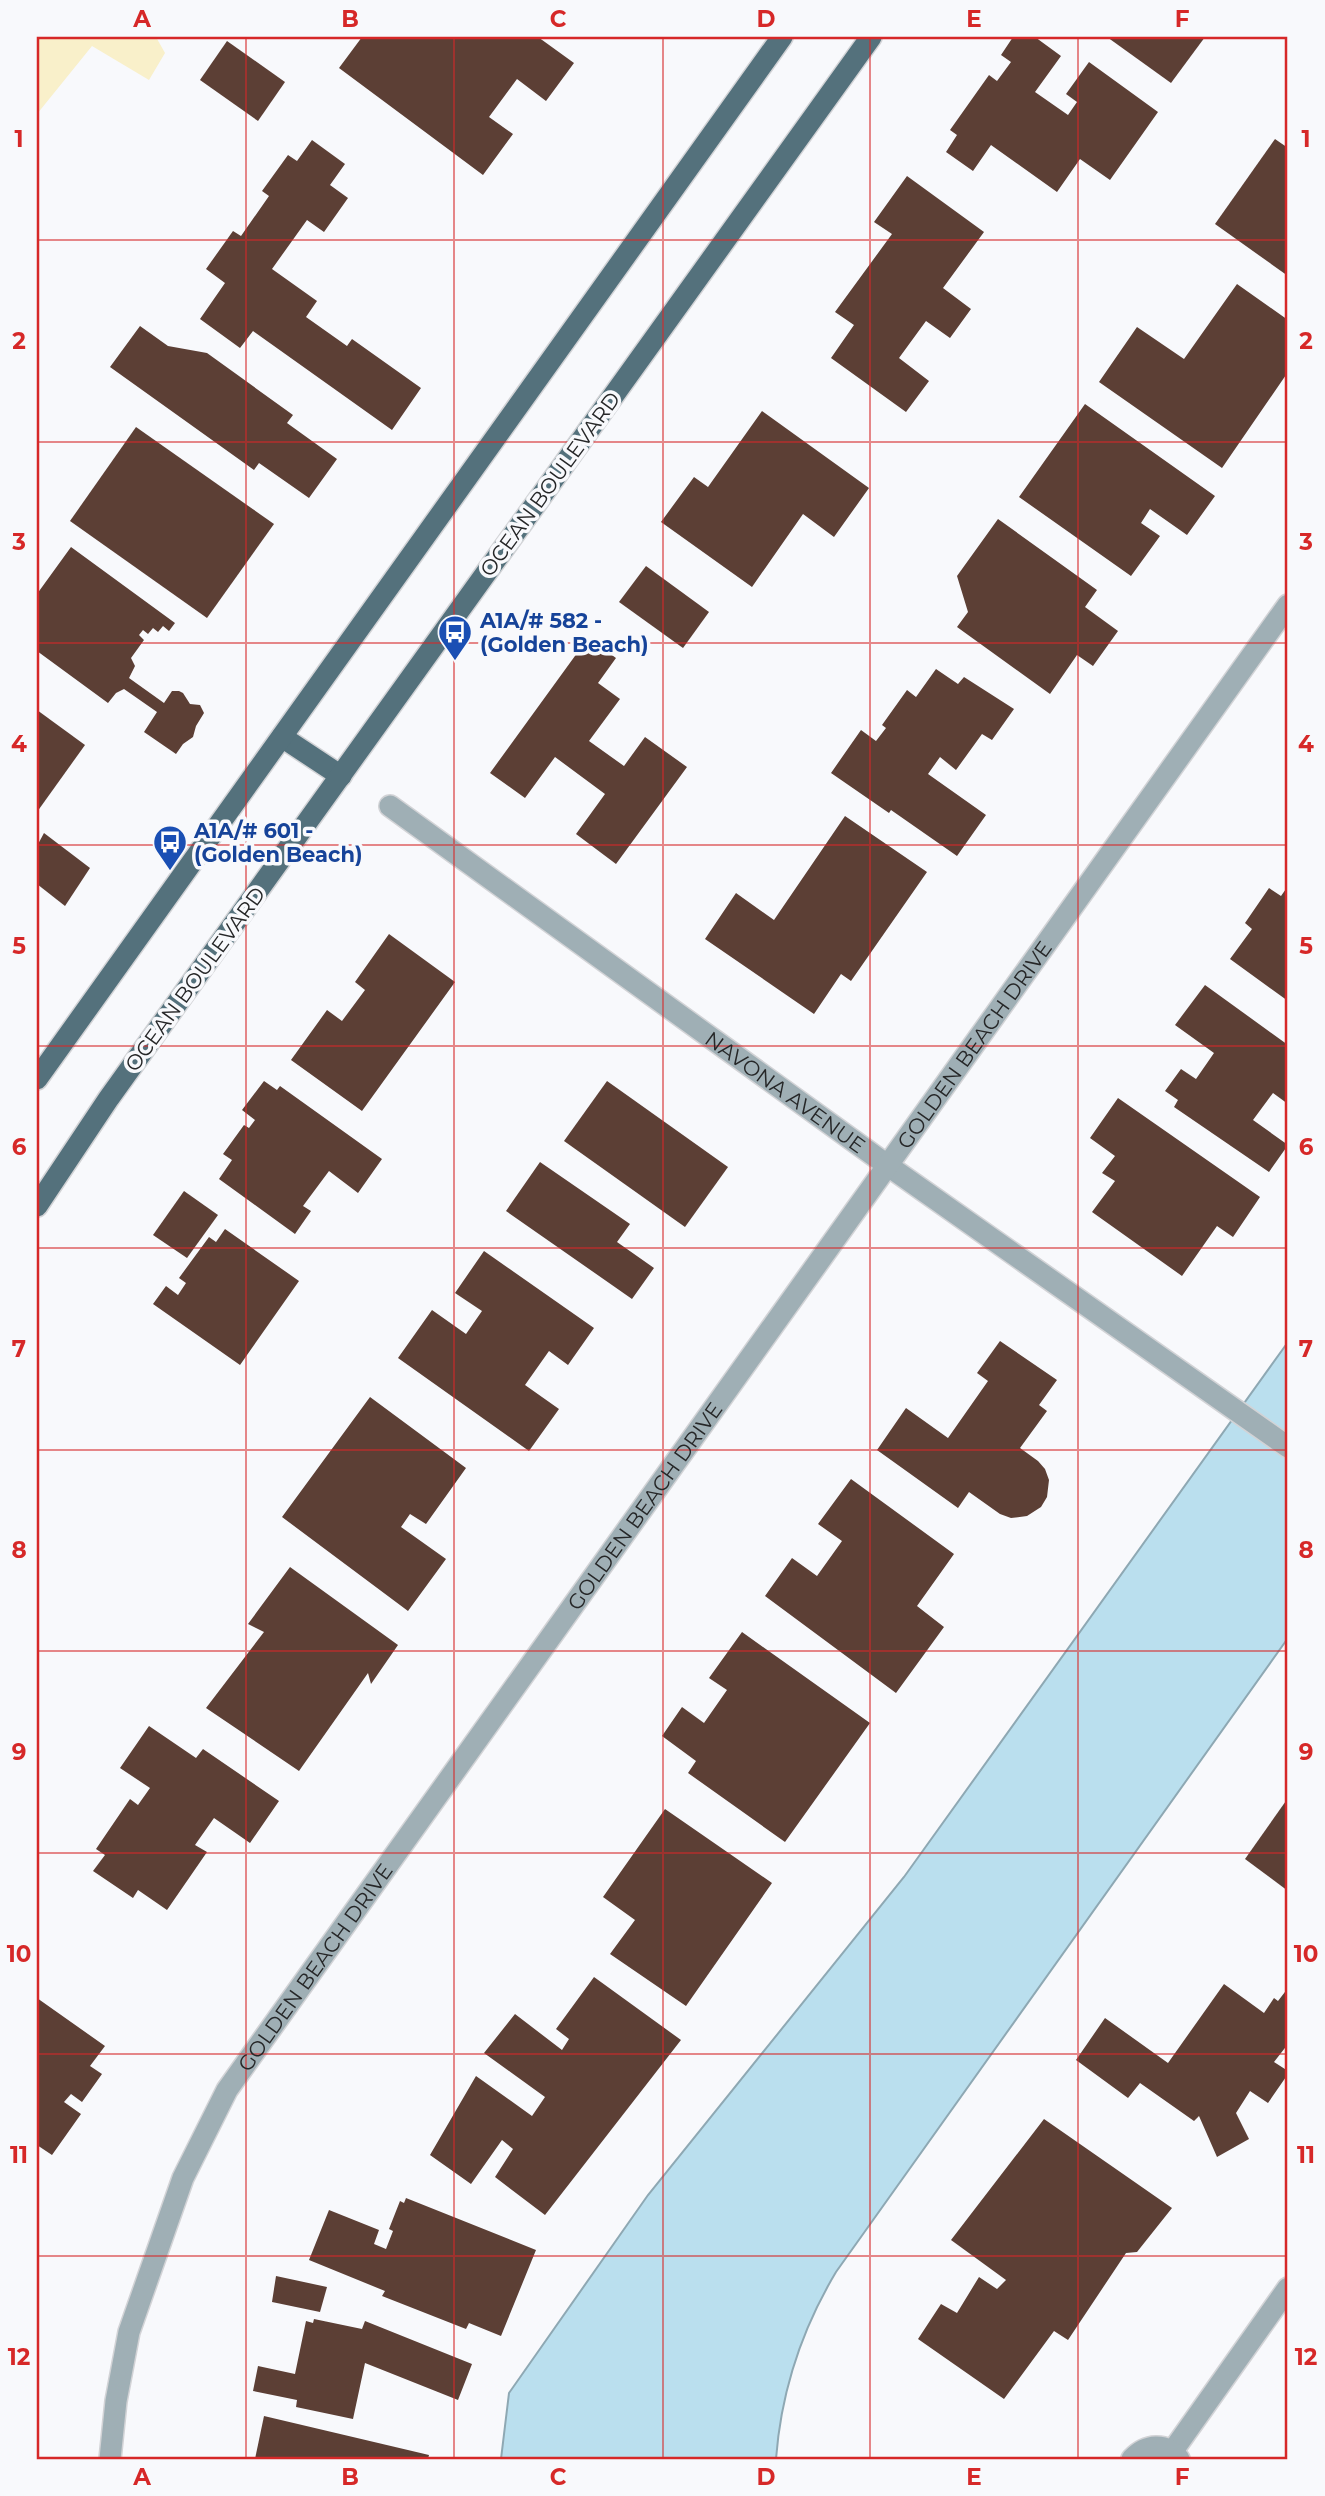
<svg xmlns="http://www.w3.org/2000/svg" width="1325" height="2496" font-family="Montserrat,sans-serif">
<style>
.sand{fill:#f9f0ca}
.water{fill:#badfee;stroke:#8ea8b3;stroke-width:2}
.building{fill:#5c3f35}
.lines{fill:none;stroke-linecap:round;stroke-linejoin:round}
.minor-casing{stroke:#d2d3d6;stroke-width:24}
.major-casing{stroke:#d2d3d6;stroke-width:24}
.minor{stroke:#9fafb5;stroke-width:21}
.major{stroke:#54717c;stroke-width:21}
.grid{fill:none;stroke:#d62828;stroke-width:2;stroke-opacity:0.55}
.labels{text-anchor:middle;dominant-baseline:central;stroke-width:7;stroke-linejoin:round;paint-order:stroke}
.street-label{font-size:21px;fill:#262728;stroke:#f8f9fc}
.transit-label{font-size:21px;font-weight:bold;fill:#164399;stroke:#f8f9fc;text-anchor:start}
.neatline{fill:none;stroke:#d62828;stroke-width:2.5}
.grid-label{font-size:23px;text-anchor:middle;font-weight:bold;fill:#d62828}
</style>
<rect width="100%" height="100%" fill="#f8f9fc"/>
<polygon class="sand" points="37,37 156,37 165,53 149,80 92,46 37,114"/>
<path class="water" d="M1288,1342v296l-452,634c-34,57 -55,120 -60,187h-275l8,-66 139,-198 256,-318z"/>
<g class="building">
<polygon points="362,37 538,37 574,63 546,101 517,79 489,117 513,134 483,175 339,68"/>
<polygon points="1013,37 1035,37 1061,56 1035,92 1068,115 1077,102 1066,94 1089,62 1158,112 1110,180 1080,159 1057,192 991,145 973,171 946,152 957,135 950,130 989,75 997,81 1011,62 1001,55"/>
<polygon points="1107,37 1205,37 1171,83"/>
<polygon points="227,41 285,82 258,121 200,80"/>
<polygon points="1275,139 1288,148 1288,276 1215,224"/>
<polygon points="312,140 345,164 330,185 348,198 324,232 307,220 272,269 317,301 306,317 347,346 352,339 421,388 392,430 253,331 240,348 200,319 225,283 206,269 233,231 241,236 269,196 262,191 288,155 297,161"/>
<polygon points="907,176 984,232 943,288 971,309 950,338 926,321 899,358 929,381 906,412 831,358 854,325 835,312 892,234 874,222"/>
<polygon points="1237,284 1288,320 1288,372 1222,468 1099,382 1137,327 1184,359"/>
<polygon points="140,326 168,346 207,353 293,415 287,423 337,459 309,498 259,463 254,470 110,367"/>
<polygon points="1085,404 1215,496 1187,535 1150,509 1141,523 1160,536 1131,576 1019,497"/>
<polygon points="762,411 869,488 834,537 803,514 752,587 661,522 694,477 708,487"/>
<polygon points="136,427 274,524 207,618 70,521"/>
<polygon points="998,519 1097,590 1085,607 1118,631 1093,666 1077,655 1050,694 957,627 968,612 957,576"/>
<polygon points="71,547 175,623 169,631 163,626 158,632 153,628 148,634 143,630 139,635 144,640 131,658 135,666 129,678 164,703 172,691 179,691 183,693 190,704 200,705 204,713 196,726 193,737 183,744 176,754 144,732 157,712 124,689 116,693 108,703 37,651 37,594"/>
<polygon points="646,566 709,612 683,648 619,602"/>
<polygon points="588,638 616,658 598,683 620,699 589,741 624,766 645,737 687,767 616,864 576,834 605,794 555,757 525,798 490,773"/>
<polygon points="936,669 958,684 964,677 1014,709 992,740 982,734 956,770 940,757 928,774 986,815 957,856 891,810 889,813 831,773 861,730 876,741 886,728 882,725 907,690 916,697"/>
<polygon points="37,710 85,745 37,812"/>
<polygon points="845,816 927,872 851,981 841,974 814,1014 705,939 736,893 774,920"/>
<polygon points="44,833 90,868 65,906 37,884 37,846"/>
<polygon points="1288,886 1288,1001 1230,959 1252,929 1245,923 1269,888 1281,896"/>
<polygon points="389,934 455,982 362,1111 291,1060 327,1010 342,1021 365,990 355,982"/>
<polygon points="1205,985 1288,1045 1288,1104 1273,1093 1253,1120 1288,1145 1269,1172 1174,1107 1178,1100 1165,1091 1181,1069 1196,1079 1214,1053 1175,1025"/>
<polygon points="264,1081 277,1090 280,1086 382,1159 358,1193 329,1171 303,1206 311,1211 295,1234 219,1179 232,1160 223,1154 244,1125 249,1128 255,1120 242,1110"/>
<polygon points="607,1081 728,1167 685,1227 564,1141"/>
<polygon points="1118,1098 1260,1197 1233,1237 1217,1226 1182,1276 1092,1212 1115,1181 1102,1173 1115,1156 1090,1138"/>
<polygon points="540,1162 630,1224 617,1242 654,1268 632,1299 506,1211"/>
<polygon points="184,1191 218,1215 187,1258 153,1235"/>
<polygon points="225,1229 299,1281 240,1365 153,1304 166,1286 178,1295 186,1283 179,1278 209,1237 216,1242"/>
<polygon points="484,1251 594,1328 568,1365 549,1351 525,1385 559,1409 529,1451 398,1358 432,1310 466,1334 482,1311 455,1293"/>
<polygon points="1000,1341 1057,1380 1039,1405 1047,1411 1020,1448 1038,1461 1045,1469 1049,1480 1047,1497 1041,1507 1027,1516 1011,1518 1000,1514 969,1492 958,1508 877,1450 906,1408 948,1438 988,1381 977,1373"/>
<polygon points="370,1397 466,1468 426,1524 410,1514 401,1527 446,1559 408,1611 282,1517"/>
<polygon points="851,1479 954,1554 917,1606 944,1627 896,1693 765,1596 792,1558 817,1576 842,1541 818,1524"/>
<polygon points="290,1567 398,1645 371,1684 368,1673 299,1771 206,1708 264,1632 248,1624"/>
<polygon points="742,1632 870,1723 785,1842 688,1773 696,1761 662,1736 682,1707 704,1723 727,1690 709,1678"/>
<polygon points="149,1726 196,1758 203,1749 279,1801 250,1843 214,1818 195,1845 207,1852 167,1910 138,1890 133,1898 93,1871 105,1855 96,1849 130,1799 138,1805 150,1788 120,1768"/>
<polygon points="1288,1798 1288,1891 1245,1859"/>
<polygon points="665,1809 772,1883 686,2006 610,1954 635,1920 603,1897"/>
<polygon points="594,1977 681,2040 545,2215 495,2177 513,2149 502,2140 471,2184 430,2155 476,2076 532,2116 545,2097 484,2053 515,2014 562,2050 569,2039 556,2029"/>
<polygon points="1224,1984 1264,2013 1274,1998 1278,2001 1288,1988 1288,2044 1274,2062 1288,2071 1288,2074 1268,2103 1250,2091 1236,2113 1249,2139 1217,2157 1199,2116 1194,2121 1140,2083 1128,2098 1076,2060 1105,2018 1168,2063"/>
<polygon points="37,1998 105,2046 90,2066 102,2074 82,2102 71,2094 64,2102 81,2114 52,2155 37,2145"/>
<polygon points="1044,2119 1172,2208 1137,2252 1126,2253 1068,2340 1054,2331 1004,2399 918,2339 941,2304 957,2313 979,2277 997,2289 1006,2280 951,2240"/>
<polygon points="406,2198 536,2250 501,2336 469,2323 466,2329 382,2296 385,2291 309,2260 329,2210 379,2230 374,2244 386,2249 393,2231 389,2229 400,2201 404,2203"/>
<polygon points="276,2276 327,2287 320,2312 272,2302"/>
<polygon points="314,2319 362,2329 365,2321 472,2364 458,2400 365,2363 353,2419 296,2407 297,2400 253,2391 258,2366 295,2374 306,2321 313,2323"/>
<polygon points="264,2416 429,2455 428,2459 255,2459"/>
</g>
<g class="lines">
<g class="minor-casing">
<g id="minor">
<path id="s1" d="M390,806l497,359 401,282"/>
<polyline points="1172,2452 1288,2288"/>
<path id="s2" d="M110,2459l6,-58 13,-69 54,-154 44,-88 1061,-1485"/>
<path d="M1132,2459c14,-15 34,-17 47,0"/>
</g>
</g>
<g class="major-casing">
<g id="major">
<polyline points="282,737 341,776"/>
<polyline points="37,1079 782,37"/>
<polyline points="37,1206 109,1098 871,37"/>
</g>
</g>
<use href="#minor" class="minor"/>
<use href="#major" class="major"/>
</g>
<path class="grid" d="M246,37v2422M454,37v2422M663,37v2422M870,37v2422M1078,37v2422M37,240h1251M37,442h1251M37,643h1251M37,845h1251M37,1046h1251M37,1248h1251M37,1450h1251M37,1651h1251M37,1853h1251M37,2054h1251M37,2256h1251"/>
<defs>
<g id="bus-pin" transform="scale(1.75)"><path d="M0 17L-7.5 6A9.5 9.5 0 1 1 7.5 6Z" fill="#1a4fb4" stroke="#f8f9fc"/><path d="M-5-6H5V4H4V6H2V4H-2V6H-4V4H-5ZM-3.5-4V0h7V-4ZM-3.5 1.2v1.5H-2V1.2ZM2 1.2v1.5H3.5V1.2Z" fill="#fff"/></g>
</defs>
<g fill-rule="evenodd">
<use href="#bus-pin" x="455" y="632"/>
<use href="#bus-pin" x="170" y="842"/>
</g>
<g class="labels">
<g class="street-label">
<text transform="translate(550 484) rotate(-54)">OCEAN BOULEVARD</text>
<text transform="translate(195 979) rotate(-54)">OCEAN BOULEVARD</text>
<text stroke="none"><textPath href="#s2" startOffset="1675">GOLDEN BEACH DRIVE</textPath></text>
<text stroke="none"><textPath href="#s1" startOffset="488">NAVONA AVENUE</textPath></text>
<text stroke="none"><textPath href="#s2" startOffset="1108">GOLDEN BEACH DRIVE</textPath></text>
<text stroke="none"><textPath href="#s2" startOffset="541">GOLDEN BEACH DRIVE</textPath></text>
</g>
<g class="transit-label">
<text x="480" y="620">A1A/# 582 -<tspan x="480" dy="24">(Golden Beach)</tspan></text>
<text x="194" y="830">A1A/# 601 -<tspan x="194" dy="24">(Golden Beach)</tspan></text>
</g>
</g>
<rect width="1325" height="2496" fill="none" stroke="#f8f9fc" stroke-width="77"/>
<rect x="38" y="38" width="1248" height="2420" class="neatline"/>
<g class="grid-label">
<text x="142" y="27">A</text>
<text x="350" y="27">B</text>
<text x="558" y="27">C</text>
<text x="766" y="27">D</text>
<text x="974" y="27">E</text>
<text x="1182" y="27">F</text>
<text x="19" y="147">1</text>
<text x="1306" y="147">1</text>
<text x="19" y="349">2</text>
<text x="1306" y="349">2</text>
<text x="19" y="550">3</text>
<text x="1306" y="550">3</text>
<text x="19" y="752">4</text>
<text x="1306" y="752">4</text>
<text x="19" y="954">5</text>
<text x="1306" y="954">5</text>
<text x="19" y="1155">6</text>
<text x="1306" y="1155">6</text>
<text x="19" y="1357">7</text>
<text x="1306" y="1357">7</text>
<text x="19" y="1558">8</text>
<text x="1306" y="1558">8</text>
<text x="19" y="1760">9</text>
<text x="1306" y="1760">9</text>
<text x="19" y="1962">10</text>
<text x="1306" y="1962">10</text>
<text x="19" y="2163">11</text>
<text x="1306" y="2163">11</text>
<text x="19" y="2365">12</text>
<text x="1306" y="2365">12</text>
<text x="142" y="2485">A</text>
<text x="350" y="2485">B</text>
<text x="558" y="2485">C</text>
<text x="766" y="2485">D</text>
<text x="974" y="2485">E</text>
<text x="1182" y="2485">F</text>
</g>
</svg>
